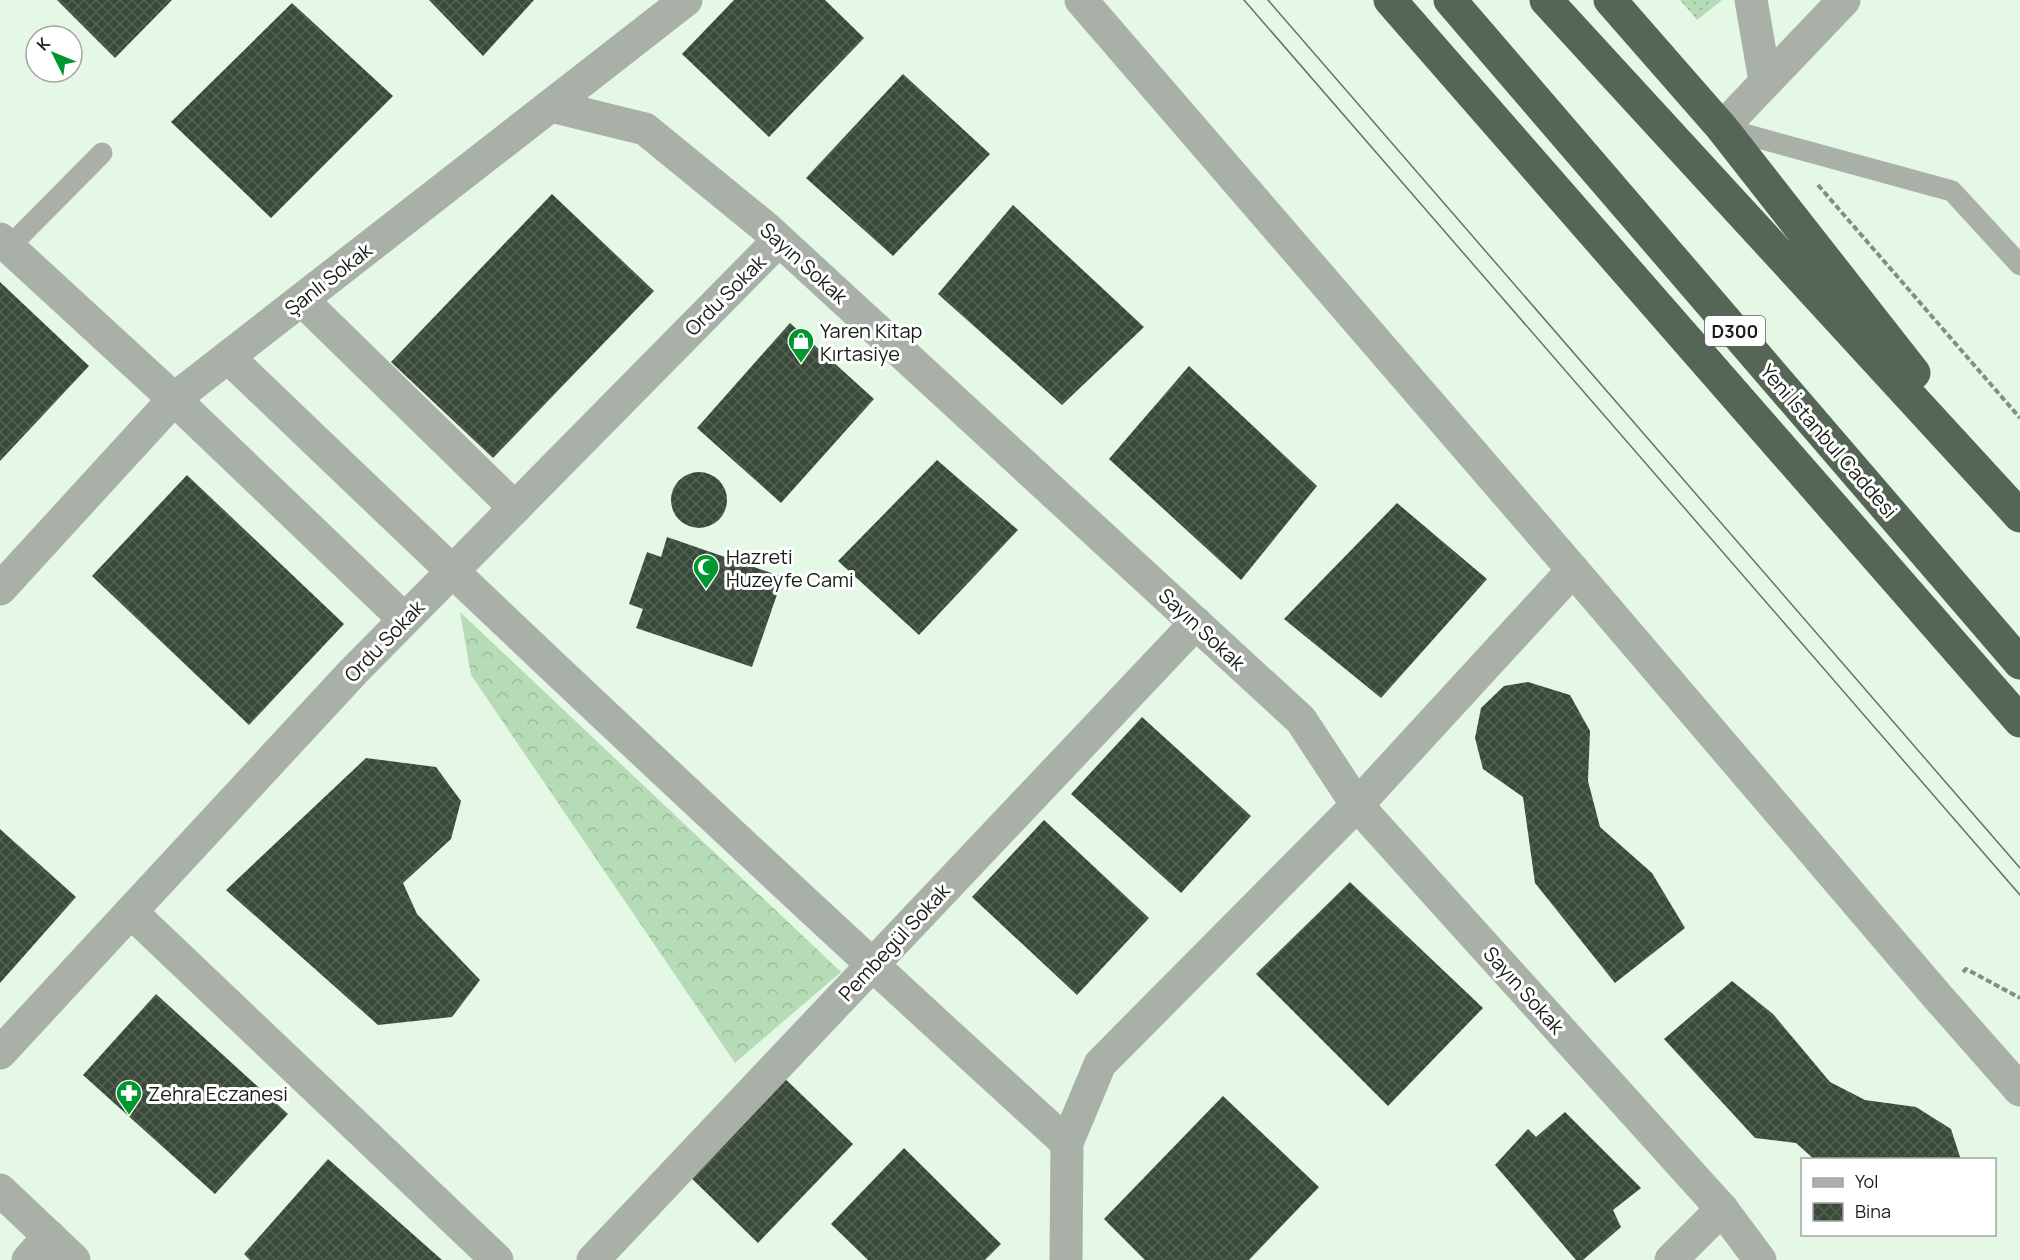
<svg xmlns="http://www.w3.org/2000/svg" width="2020" height="1260" font-family="Manrope,sans-serif">
<style>
.grass{fill:url(#grass-dots)}
.forest{fill:url(#forest-crowns)}
.building{fill:url(#building-cross-hatch)}
.lines{fill:none;stroke-linecap:round;stroke-linejoin:round}
.path{stroke:#828f82;stroke-width:4;stroke-dasharray:6 3;stroke-linecap:butt}
.lane{stroke:#a8b0a8;stroke-width:21}
.street{stroke:#a8b0a8;stroke-width:33}
.highway{stroke:#556656;stroke-width:33}
.tram{stroke:#677367;stroke-width:1.5}
.labels{text-anchor:middle;dominant-baseline:central;stroke-width:6;stroke-linejoin:round;paint-order:stroke}
.shield{fill:#fff;stroke:#5c615c;stroke-width:1.5}
.shield-label{font-size:18px;font-weight:bold;fill:#161d16}
.street-label{font-size:20px;fill:#161d16;stroke:#fff}
.poi-label{font-size:20px;fill:#161d16;stroke:#fff;text-anchor:start}
</style>
<defs>
<pattern id="grass-dots" width="8" height="8" patternUnits="userSpaceOnUse" patternTransform="scale(1.5)"><rect width="8" height="8" fill="#b5dcb6"/><path d="M2 2h.1M6 6h.1" fill="none" stroke="#9bbc9c" stroke-width="1.8" stroke-linecap="round"/></pattern>
<pattern id="forest-crowns" width="20" height="18" patternUnits="userSpaceOnUse" patternTransform="scale(1.5)"><rect width="20" height="18" fill="#b5dcb6"/><path d="M2 6a3 3 0 1 1 6 0M12 15a3 3 0 1 1 6 0" fill="none" stroke="#9bbc9c"/></pattern>
<pattern id="building-cross-hatch" width="8" height="8" patternUnits="userSpaceOnUse" patternTransform="scale(1.5)"><rect width="8" height="8" fill="#3a4a3a"/><path d="M0 0l8 8M0 8l8-8" fill="none" stroke="#536153"/></pattern>
</defs>
<rect width="100%" height="100%" fill="#e5f8e5"/>
<polygon class="grass" points="1680,0 1722,0 1697,20"/>
<polygon class="forest" points="460,612 841,972 735,1063 471,675"/>
<g class="building">
<polygon points="57,0 172,0 115,58"/>
<polygon points="429,0 534,0 483,56"/>
<polygon points="734,0 825,0 864,38 769,137 682,54"/>
<polygon points="292,3 393,96 271,218 171,122"/>
<polygon points="903,74 990,154 893,256 806,178"/>
<polygon points="552,194 654,291 493,458 391,362"/>
<polygon points="1013,205 1144,327 1062,405 938,294"/>
<polygon points="0,282 89,366 0,461"/>
<polygon points="790,323 874,399 781,503 697,428"/>
<polygon points="1189,366 1317,486 1241,580 1109,459"/>
<polygon points="937,460 1018,530 919,635 838,561"/>
<circle cx="699" cy="500" r="28"/>
<polygon points="187,475 344,624 249,725 92,576"/>
<polygon points="1397,503 1487,579 1381,698 1284,619"/>
<polygon points="667,537 783,577 752,667 636,628 643,609 629,604 647,552 661,557"/>
<polygon points="1528,682 1570,695 1590,731 1588,781 1600,827 1652,873 1685,928 1615,983 1535,883 1523,797 1483,769 1475,738 1481,708 1504,686"/>
<polygon points="1142,717 1251,816 1181,893 1071,794"/>
<polygon points="366,758 436,767 461,801 451,839 403,883 417,914 480,980 452,1017 378,1025 226,890"/>
<polygon points="1044,820 1149,918 1077,995 972,897"/>
<polygon points="0,829 76,897 0,983"/>
<polygon points="1350,882 1483,1008 1388,1106 1256,974"/>
<polygon points="1732,981 1773,1014 1830,1082 1865,1100 1916,1107 1951,1129 1961,1160 1815,1160 1796,1143 1755,1138 1664,1039"/>
<polygon points="156,994 288,1114 215,1194 83,1075"/>
<polygon points="778,1072 853,1144 758,1243 683,1170"/>
<polygon points="1223,1096 1319,1187 1249,1260 1145,1260 1104,1219"/>
<polygon points="1565,1112 1641,1188 1613,1210 1621,1227 1583,1260 1576,1260 1495,1165 1528,1129 1536,1137"/>
<polygon points="904,1148 1001,1244 985,1260 868,1260 831,1224"/>
<polygon points="328,1159 442,1260 250,1260 244,1254"/>
</g>
<g class="lines">
<g class="path">
<polyline points="1818,185 2020,418"/>
<polyline points="1963,972 1966,969 2020,998"/>
</g>
<g class="lane">
<polyline points="1722,128 1952,191 2020,265"/>
<polyline points="9,247 102,153"/>
</g>
<g class="street">
<polyline points="1081,0 1573,570 1937,996 2020,1090"/>
<polyline points="1751,0 1765,81"/>
<polyline points="551,106 645,129 765,227 1301,720 1357,805 1722,1209 1760,1260"/>
<polyline points="1722,128 1844,0"/>
<polyline points="0,239 174,399 404,619"/>
<polyline points="302,300 515,508"/>
<path d="M228,357c276,265 555,528 839,786"/>
<polyline points="0,589 174,399 686,0"/>
<polyline points="131,912 497,1260"/>
<polyline points="0,1053 353,672 779,240"/>
<polyline points="0,1190 74,1260"/>
<polyline points="28,1260 49,1236"/>
<polyline points="593,1260 1196,623"/>
<polyline points="1066,1260 1067,1143 1100,1064 1357,805 1573,570"/>
<polyline points="1671,1260 1722,1209"/>
</g>
<g class="highway">
<polyline points="1390,0 2020,721"/>
<polyline points="1450,0 2020,663"/>
<polyline points="1546,0 2020,516"/>
<polyline points="1610,0 1722,128 1914,373"/>
</g>
<g class="tram">
<polyline points="1244,0 2020,895"/>
<polyline points="1268,0 2020,868"/>
</g>
</g>
<defs>
<g id="shop-pin" transform="scale(1.35)"><path d="M0 17L-7.5 6A9.5 9.5 0 1 1 7.5 6Z" fill="#00972e" stroke="#fff"/><path d="M-5-2.5h2.3a2.7 3.5 0 0 1 5.4 0H5L5.5 6h-11ZM-1.5-2.5h3a1.5 2.3 0 0 0-3 0Z" fill="#fff"/></g>
<g id="mosque-pin" transform="scale(1.35)"><path d="M0 17L-7.5 6A9.5 9.5 0 1 1 7.5 6Z" fill="#00972e" stroke="#fff"/><path d="M3.5-4.9A6 6 0 1 0 3.5 4.9A5 5 0 1 1 3.5-4.9Z" fill="#fff"/></g>
<g id="pharmacy-pin" transform="scale(1.35)"><path d="M0 17L-7.5 6A9.5 9.5 0 1 1 7.5 6Z" fill="#00972e" stroke="#fff"/><path d="M-2-6h4v4h4v4h-4v4h-4v-4h-4v-4h4Z" fill="#fff"/></g>
</defs>
<g fill-rule="evenodd">
<use href="#shop-pin" x="801" y="341"/>
<use href="#mosque-pin" x="706" y="567"/>
<use href="#pharmacy-pin" x="129" y="1093"/>
</g>
<g class="labels">
<rect class="shield" x="1705" y="316" width="60" height="30" rx="4.5"/>
<g class="shield-label">
<text x="1735" y="331">D300</text>
</g>
<g class="street-label">
<text transform="translate(804 263) rotate(42)">Sayın Sokak</text>
<text transform="translate(328 279) rotate(-38)">Şanlı Sokak</text>
<text transform="translate(725 295) rotate(-45)">Ordu Sokak</text>
<text transform="translate(1829 441) rotate(49)">Yeni İstanbul Caddesi</text>
<text transform="translate(1202 629) rotate(43)">Sayın Sokak</text>
<text transform="translate(384 641) rotate(-46)">Ordu Sokak</text>
<text transform="translate(894 942) rotate(-47)">Pembegül Sokak</text>
<text transform="translate(1524 990) rotate(48)">Sayın Sokak</text>
</g>
<g class="poi-label">
<text x="820" y="330">Yaren Kitap<tspan x="820" dy="23">Kırtasiye</tspan></text>
<text x="726" y="556">Hazreti<tspan x="726" dy="23">Huzeyfe Cami</tspan></text>
<text x="148" y="1093">Zehra Eczanesi</text>
</g>
</g>
<rect x="1801" y="1158" width="195" height="78" fill="#ffffff" stroke="#a2a5a2" stroke-width="1.5"/>
<rect x="1813" y="1178" width="30" height="9" fill="#a8b0a8" stroke="#a2a5a2" stroke-width="1.5"/>
<text x="1855" y="1188" font-size="18" fill="#161d16">Yol</text>
<rect x="1813" y="1203" width="30" height="18" fill="url(#building-cross-hatch)" stroke="#a2a5a2" stroke-width="1.5"/>
<text x="1855" y="1218" font-size="18" fill="#161d16">Bina</text>
<g transform="translate(54 54) rotate(313)"><circle r="28" fill="#ffffff" stroke="#a2a5a2" stroke-width="1.5"/>
<path d="M0-4.5L10 22L0 15L-10 22Z" fill="#00972e"/>
<text y="-9" font-size="16" font-weight="bold" text-anchor="middle" fill="#161d16">K</text>
</g>
</svg>
